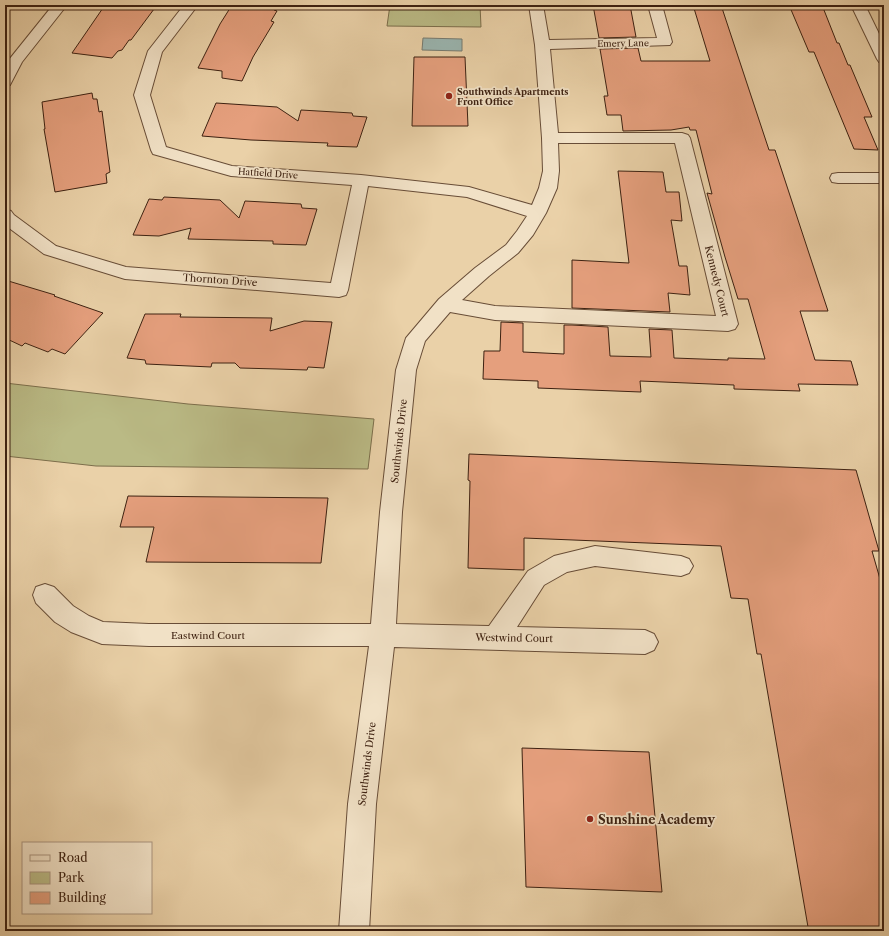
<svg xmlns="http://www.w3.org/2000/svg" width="889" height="936" font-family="'Libre Caslon Text',serif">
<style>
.green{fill:#baba85;stroke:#7c6e4b}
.water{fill:#9ab5b0;stroke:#757a70}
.building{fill:#e59f7d;stroke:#3d2111}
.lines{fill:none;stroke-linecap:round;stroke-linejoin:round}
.minor-casing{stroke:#684d37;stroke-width:2}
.minor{fill:#f1e1c6;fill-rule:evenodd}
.poi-dot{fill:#8f2418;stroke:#f1e1c6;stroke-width:1.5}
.labels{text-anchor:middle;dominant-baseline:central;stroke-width:3.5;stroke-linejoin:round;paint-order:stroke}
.far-street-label{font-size:9px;fill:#3d2111;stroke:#f1e1c6}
.far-poi-label{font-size:9px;font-weight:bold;fill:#3d2111;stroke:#f1e1c6;text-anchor:start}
.street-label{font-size:10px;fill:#3d2111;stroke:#f1e1c6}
.near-poi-label{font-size:12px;font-weight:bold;fill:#3d2111;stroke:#f1e1c6;text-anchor:start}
</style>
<rect width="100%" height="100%" fill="#ead1a8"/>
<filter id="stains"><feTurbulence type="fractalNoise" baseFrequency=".005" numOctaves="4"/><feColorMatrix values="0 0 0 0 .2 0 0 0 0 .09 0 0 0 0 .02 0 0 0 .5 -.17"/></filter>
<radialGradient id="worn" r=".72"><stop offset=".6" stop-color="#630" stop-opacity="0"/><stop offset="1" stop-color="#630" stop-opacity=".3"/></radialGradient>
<g class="green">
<polygon points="390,5 480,5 481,27 387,26"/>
<polygon points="5,383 188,404 374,419 368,469 96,466 5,456"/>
</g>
<polygon class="water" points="423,38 462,39 462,51 422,50"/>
<g class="building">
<polygon points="105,5 157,5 131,40 129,40 122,50 118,51 112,58 72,53"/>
<polygon points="232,5 277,5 274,10 277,11 271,21 274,22 253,57 242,81 222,78 222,71 198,68 220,24"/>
<polygon points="593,5 630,5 636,37 599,38"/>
<polygon points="693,5 721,5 769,150 775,150 828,311 800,311 815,360 851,361 858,385 798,384 800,391 734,389 734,385 640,381 641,392 538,388 538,381 483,379 484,351 500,351 501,322 523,323 523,352 564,354 564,325 572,325 608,327 610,356 651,357 649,329 672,330 674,358 728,360 728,358 765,359 748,299 738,299 725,257 707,193 712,194 696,130 690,130 689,127 671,130 623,131 621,115 607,115 604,96 608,96 600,49 638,48 641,61 710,61"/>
<polygon points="789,5 822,5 837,43 839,43 848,65 850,65 872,117 864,117 878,150 854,149 814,52 809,52"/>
<polygon points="414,57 465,57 468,126 412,126"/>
<polygon points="92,93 93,99 97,99 99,112 102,111 110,172 106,174 107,183 55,192 44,129 45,129 42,102"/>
<polygon points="216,103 277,107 298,121 301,110 352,113 353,116 367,117 357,147 327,146 328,143 251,140 202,136"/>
<polygon points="618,171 663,172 666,192 679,192 682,221 671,220 679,266 687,266 690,295 668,293 670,312 572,308 572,260 629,263"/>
<polygon points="164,197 220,200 239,218 245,201 301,204 302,208 317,209 306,245 273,244 273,241 188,239 191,228 159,236 133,235 149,199 162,200"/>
<polygon points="5,280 55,295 54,296 103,313 65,354 52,349 48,352 25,343 22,346 5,338"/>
<polygon points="145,314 181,314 180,317 272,318 270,331 304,321 332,322 324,368 308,367 307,370 277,369 240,368 235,363 212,363 211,367 146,364 145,360 127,358"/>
<polygon points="469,454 856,470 879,551 872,551 884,593 884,931 808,927 761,654 757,654 748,599 731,598 721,546 524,538 524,570 468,568 470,481 468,480"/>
<polygon points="128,496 328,498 321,563 146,562 154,527 120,527"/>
<polygon points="522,748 649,752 662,892 526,887"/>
</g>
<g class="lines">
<g class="minor-casing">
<g id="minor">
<polygon points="53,5 67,5 22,62 10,85 5,87 5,66 8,61"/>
<path d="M184,5h14l-36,47 -12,43 16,52 66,19 129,9 108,12 63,18 7,-17 4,-17 -1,-33 -7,-93 -6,-40h14l6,35 108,-2 -9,-33h14l10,37 -2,3 -120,4 8,84h124l6,2 2,3 48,186 -3,5 -7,2 -233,-11 -45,-8 -25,29 -9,29 -14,142 -6,112 93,2 39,-55 26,-15 41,-10 86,10 8,3 4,7 -4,7 -8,3 -86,-10 -28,6 -23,13 -27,42 128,3 9,4 4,8 -4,8 -9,4 -251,-7 -18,157 -7,127h-30l9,-127 21,-158h-220l-47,-2 -31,-12 -16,-10 -19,-19 -3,-8 3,-8 9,-3 9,3 19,19 16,10 14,6 46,2h222l9,-112 16,-142 10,-32 33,-39 36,-31 31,-23 11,-14 10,-15 -60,-19 -99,-11 -20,104 -2,5 -7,2 -214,-18 -81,-25 -39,-29v-16l6,2 3,4 42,31 70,21 205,16 21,-98 -121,-9 -78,-22 -2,-4 -17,-55 14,-44zM558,143h117l41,173 -221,-10 -33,-6 27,-24 29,-23 15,-18 13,-22 11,-25 2,-17z"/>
<polygon points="851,5 865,5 884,44 884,63 879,62 877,59"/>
<polygon points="838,173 884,173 884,183 838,183 832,182 830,178 832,174"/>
</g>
</g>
<use href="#minor" class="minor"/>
</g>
<g class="poi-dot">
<circle cx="449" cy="96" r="4"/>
<circle cx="590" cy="819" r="4"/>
</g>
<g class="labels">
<g class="far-street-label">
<text transform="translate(623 43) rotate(-1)">Emery Lane</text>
<text transform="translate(268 173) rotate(4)">Hatfield Drive</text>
</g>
<g class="far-poi-label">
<text x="457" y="91">Southwinds Apartments<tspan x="457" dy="10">Front Office</tspan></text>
</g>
<g class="street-label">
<text transform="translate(220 280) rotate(4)">Thornton Drive</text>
<text transform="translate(717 281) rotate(76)">Kennedy Court</text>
<text transform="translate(399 441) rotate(-84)">Southwinds Drive</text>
<text x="208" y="635">Eastwind Court</text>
<text transform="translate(514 638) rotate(1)">Westwind Court</text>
<text transform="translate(367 764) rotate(-83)">Southwinds Drive</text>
</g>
<g class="near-poi-label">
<text x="598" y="819">Sunshine Academy</text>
</g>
</g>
<rect width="889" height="936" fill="none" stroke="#ead1a8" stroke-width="20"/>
<rect x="6" y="6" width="877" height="924" fill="none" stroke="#3d2111" stroke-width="2"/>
<rect x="10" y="10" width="869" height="916" fill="none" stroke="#3d2111"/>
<rect x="22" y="842" width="130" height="72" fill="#f1e1c6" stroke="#a9947e"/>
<rect x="30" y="855" width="20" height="6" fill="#f1e1c6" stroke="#a9947e"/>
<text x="58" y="862" font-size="12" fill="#3d2111">Road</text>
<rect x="30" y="872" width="20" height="12" fill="#baba85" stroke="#a9947e"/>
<text x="58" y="882" font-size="12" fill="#3d2111">Park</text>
<rect x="30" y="892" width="20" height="12" fill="#e59f7d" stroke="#a9947e"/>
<text x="58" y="902" font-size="12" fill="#3d2111">Building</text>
<rect width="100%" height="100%" filter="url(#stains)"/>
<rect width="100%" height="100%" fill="url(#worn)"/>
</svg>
